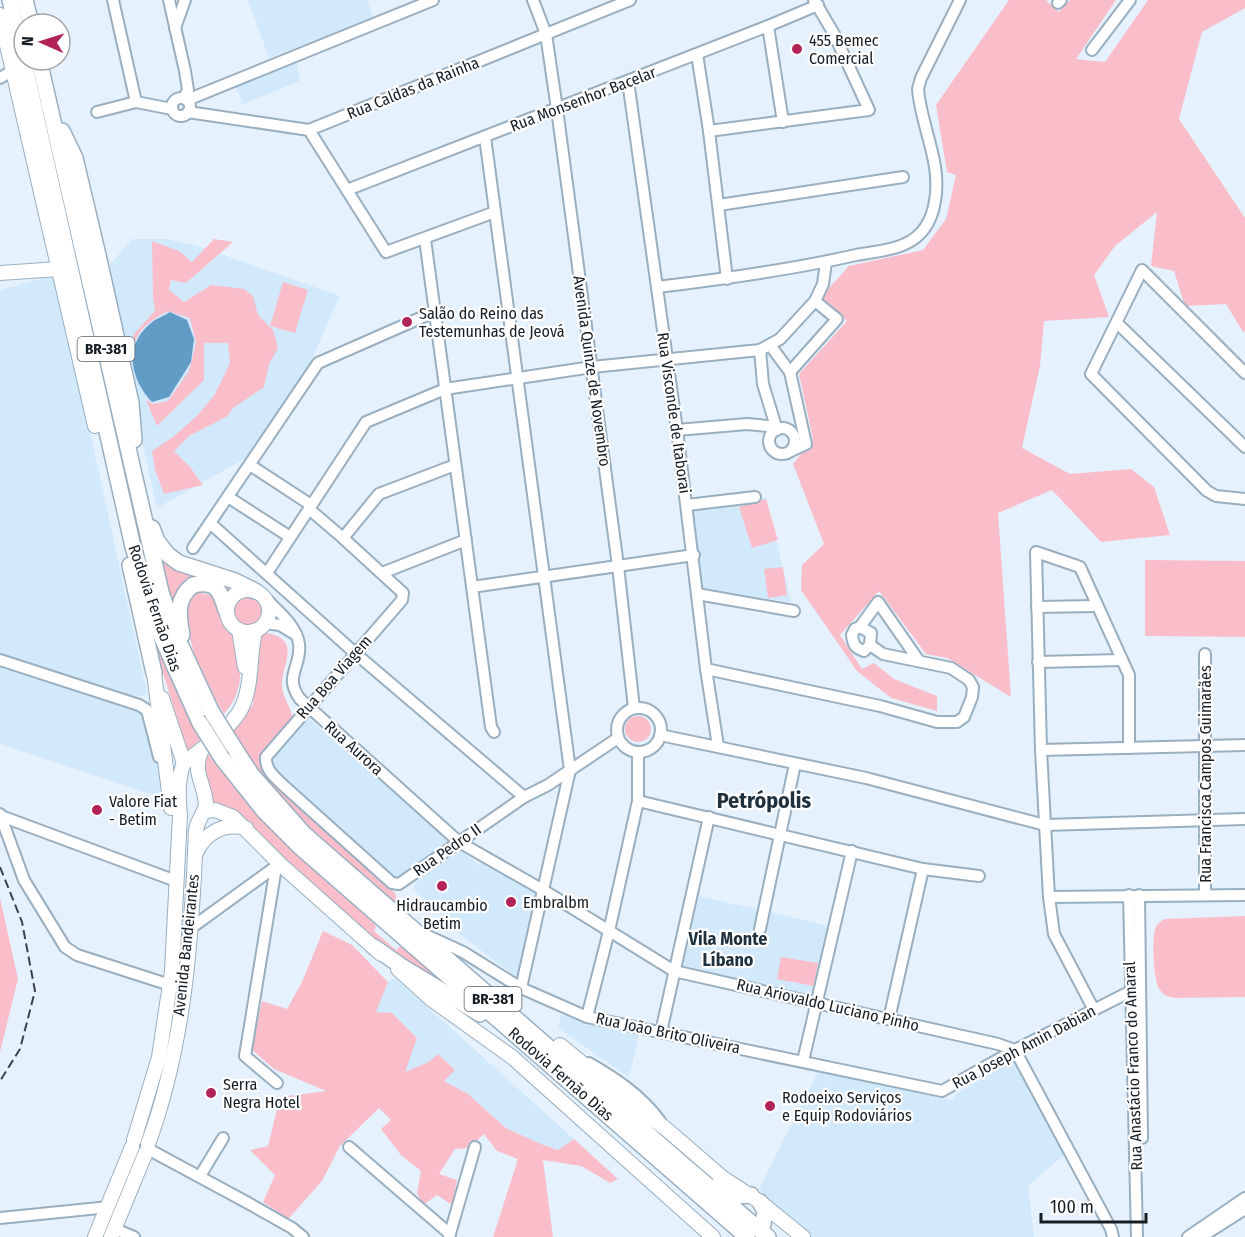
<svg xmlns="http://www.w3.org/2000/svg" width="1245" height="1237" font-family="'Fira Sans Condensed',sans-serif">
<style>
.built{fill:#d2e9fc}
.green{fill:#fabecb}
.water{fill:#619bc6}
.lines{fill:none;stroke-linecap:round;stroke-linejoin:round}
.minor-casing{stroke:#99afc0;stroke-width:14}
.major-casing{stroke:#99afc0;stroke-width:16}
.highway-casing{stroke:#99afc0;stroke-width:18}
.minor{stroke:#fff;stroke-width:10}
.major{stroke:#fff;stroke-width:14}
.highway{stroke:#fff;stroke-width:15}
.rail{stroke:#3a434a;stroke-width:2;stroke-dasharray:9 4.5;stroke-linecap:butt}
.highway-bridge-casing{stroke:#99afc0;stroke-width:18;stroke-linecap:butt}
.highway-bridge{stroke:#fff;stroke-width:15}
.poi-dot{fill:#b22358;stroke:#fff;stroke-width:2}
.labels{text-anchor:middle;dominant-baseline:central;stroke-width:4.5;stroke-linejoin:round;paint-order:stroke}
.shield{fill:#fff;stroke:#5c6266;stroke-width:1.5}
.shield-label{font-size:15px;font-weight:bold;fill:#161e24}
.poi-label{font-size:16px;fill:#161e24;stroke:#fff;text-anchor:start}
.street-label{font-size:16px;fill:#161e24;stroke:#fff}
.neighbourhood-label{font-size:18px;font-weight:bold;fill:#1f313f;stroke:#fff}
.district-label{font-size:22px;font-weight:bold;fill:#1f313f;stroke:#fff}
</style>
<rect width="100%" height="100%" fill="#e5f2fd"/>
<g class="built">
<polygon points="248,0 367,0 374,19 269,58"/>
<polygon points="296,60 300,81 243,104 233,80"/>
<polygon points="132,239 168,239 198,246 340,296 310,363 246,458 157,508 104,272"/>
<polygon points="52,276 57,280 147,693 142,696 134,696 0,654 0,290"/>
<polygon points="766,497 791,602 701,590 693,511"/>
<polygon points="0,667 141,712 164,786 163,798 0,744"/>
<polygon points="308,718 455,844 398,881 272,774 270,761"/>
<polygon points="461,851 479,865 482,859 539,894 519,979 459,934 413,888 419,878"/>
<polygon points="699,896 829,926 813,995 683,966"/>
<polygon points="395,978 574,1139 559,1150 541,1144 506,1128 468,1094 444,1081 429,1062 405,1073 375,1012 388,982"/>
<polygon points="561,1015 594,1025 639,1035 629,1077 558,1028"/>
<polygon points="1008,1061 1015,1061 1065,1154 1028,1186 1034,1237 810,1237 770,1203 759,1189 818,1072 952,1100 955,1095"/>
</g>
<g class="green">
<polygon points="1009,0 1046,0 1059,12 1070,0 1116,0 1076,59 1105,62 1148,0 1245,0 1245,8 1202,32 1179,119 1245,218 1245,331 1243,332 1226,304 1185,306 1174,271 1151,266 1157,212 1115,246 1094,275 1109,317 1044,321 1040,366 1022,448 1070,474 1131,469 1154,487 1170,535 1101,542 1052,490 998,513 1011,697 947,658 926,654 879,591 840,635 862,669 874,663 894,679 937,696 937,711 891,698 857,671 801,590 802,565 824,544 793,464 813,439 799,374 847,321 821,297 849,266 923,250 946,219 956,175 947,172 936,105"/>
<path d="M214,239l19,3 -47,41 -15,-3 -2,10 15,12 27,-17 33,4 9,7 5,19 15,15 5,18 -9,16 -5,23 -31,21 -5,8 -39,20 -15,15 16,16 13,18 -39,9 -9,-24 -3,-19 21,-14 25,-22 17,-21 15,-31 -2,-20h-24v37l-47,46 -11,-26 7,4 15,-3 21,-30 7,-28 -6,-25 -22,-7c-24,12 -35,24 -39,52l-2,-6 7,-23 21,-23 -2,-13 -1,-57 27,10 13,11z"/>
<polygon points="283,282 308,290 295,333 270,326"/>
<polygon points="766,499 778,540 752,548 739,507"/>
<polygon points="159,552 237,585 226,593 202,580 175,612"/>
<polygon points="1145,560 1245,561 1245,637 1145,636"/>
<polygon points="783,567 787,595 768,598 764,569"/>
<path d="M196,592c26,3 22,14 28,35l12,8c5,31 10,54 -12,79l-23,-38 -12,-41 -6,-26 4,-11z"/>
<circle cx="248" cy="612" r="16"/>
<polygon points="148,624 201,739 187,751"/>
<path d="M266,633c38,6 14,33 16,54 1,11 9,20 11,32l-19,25 -7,32 65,62 63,55 4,12c-65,-45 -130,-104 -166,-176l10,-10 10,-15 4,-66z"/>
<circle cx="638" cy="729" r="13"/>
<polygon points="209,755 239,790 362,909 376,926 374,931 396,950 402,945 451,986 459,995 373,941 214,806 211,792 202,777 204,757"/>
<polygon points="0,898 18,979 0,1052"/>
<path d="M1245,916v81l-69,1c-7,-1 -12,-2 -16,-8 -7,-9 -8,-51 -5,-61 2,-5 5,-7 9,-10z"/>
<polygon points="323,931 352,945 388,982 376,1012 392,1013 417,1038 405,1072 429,1062 438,1054 455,1070 444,1081 468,1094 506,1128 541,1144 558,1150 574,1139 618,1179 610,1183 581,1166 543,1160 553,1237 493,1237 518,1159 497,1151 484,1134 469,1148 455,1149 439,1174 457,1180 452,1205 437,1195 423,1205 417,1193 421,1171 401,1155 381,1129 391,1120 379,1108 340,1146 322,1181 288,1219 263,1202 275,1175 250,1150 268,1146 280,1097 326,1091 274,1069 251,1049 262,1001 287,1009 302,982"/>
<polygon points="781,957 818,963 814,986 777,979"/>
</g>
<path class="water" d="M170,312l17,8 7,19 -3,23 -22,35 -17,5c-21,-22 -29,-56 -2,-78 5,-5 14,-8 20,-12z"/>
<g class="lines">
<g class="minor-casing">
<g id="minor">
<polyline points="113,0 136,102"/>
<polyline points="169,0 185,71 188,90 184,98"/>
<polyline points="533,0 546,34 557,109 618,566 634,708"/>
<polyline points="1058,3 1061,0"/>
<polyline points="768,26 783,122"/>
<polyline points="175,28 185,0"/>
<polyline points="1092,50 1130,0"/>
<polyline points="697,54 709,131 727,279"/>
<polyline points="0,78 12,71"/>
<polyline points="628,81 677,430 706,669 718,746"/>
<circle cx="181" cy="107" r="9"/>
<polyline points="187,100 433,0"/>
<polyline points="97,112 136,102 172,109"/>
<polyline points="188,112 309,130 630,0"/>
<polyline points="309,130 386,252 495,212"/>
<polyline points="709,131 869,110 834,34 814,0"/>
<polyline points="485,137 570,770 521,988"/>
<polyline points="347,190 768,26 818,5"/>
<polyline points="719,205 903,177"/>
<polyline points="425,239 491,727 494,732"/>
<path d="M657,287c67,-8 133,-17 199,-32 15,-3 35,-4 49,-11 18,-8 27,-24 30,-43 7,-39 -14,-74 -17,-112l3,-11 39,-78"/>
<polyline points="1117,323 1245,447"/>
<polyline points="770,345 790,372 806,444 791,451"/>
<polyline points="790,372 837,319 815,301"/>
<polyline points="1245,373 1142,270 1091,374 1207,491 1216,496 1245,499"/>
<circle cx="782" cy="441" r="13"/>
<polyline points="677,430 747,424 768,426 774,431"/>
<polyline points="777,430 763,384 760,350 780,339 815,301 823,284 826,262"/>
<polyline points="250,465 311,505"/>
<polyline points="228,497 290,537"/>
<polyline points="687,505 755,497"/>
<path d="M309,509l34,29 60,55 -1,7 -136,157c-1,13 9,20 18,29l108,97 7,1 125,-87 24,-12 70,-47"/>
<polyline points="210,523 355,653 524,797"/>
<polyline points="343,538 379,494 455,465"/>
<polyline points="193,548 318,363 434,312"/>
<polyline points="267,573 366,422 445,389 592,367 760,350"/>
<polyline points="382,573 466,540"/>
<polyline points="472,587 694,555"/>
<polyline points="697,594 794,611"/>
<path d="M265,598c12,12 32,28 34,46 3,23 -16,32 1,55l159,143 84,48 131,81 324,73 17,6 96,179 2,8"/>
<polyline points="1037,607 1097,606"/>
<polyline points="265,623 280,625 293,633"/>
<polyline points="860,627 878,602 919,661"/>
<polyline points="0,660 139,705 147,710 159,757"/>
<polyline points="1038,662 1122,660"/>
<path d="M706,669l174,37 57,16h20l7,-5 8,-20 1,-10 -4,-7 -18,-12 -68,-14 -13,-9 -6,6c-10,-3 -11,-8 -12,-16l3,-6 5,-2 11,6 -1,12"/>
<circle cx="639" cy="730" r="22"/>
<polyline points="660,735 866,778 1045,825 1245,819"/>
<polyline points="1041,750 1245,745"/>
<polyline points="638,801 923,869 979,876"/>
<polyline points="0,814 24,880 65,947 77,955 170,985"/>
<polyline points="1,816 176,881"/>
<polyline points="276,867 245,1056 277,1083"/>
<polyline points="1205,894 1205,654"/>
<polyline points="1129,895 1137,1237"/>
<polyline points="1139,895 1142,1138"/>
<polyline points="1049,897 1245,895"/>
<polyline points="191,928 278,865"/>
<polyline points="760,929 795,764"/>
<polyline points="426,935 463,952 521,988 587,1017 942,1091 1015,1050 1139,987"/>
<polyline points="1094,1010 1054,934 1049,897 1041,750 1036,552 1080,567 1129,675 1129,748"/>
<polyline points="587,1017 609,931 638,801 638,752"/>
<polyline points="889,1019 923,869"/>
<polyline points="661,1032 709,817"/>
<polyline points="803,1061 852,851"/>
<path d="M589,1063c26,15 52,32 71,58"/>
<polyline points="349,1147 450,1234"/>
<polyline points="148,1149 248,1203 292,1228 303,1237"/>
<polyline points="200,1176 223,1138"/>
<polyline points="0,1218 109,1207"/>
<polyline points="115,1229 134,1237"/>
<polyline points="449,1237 475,1147"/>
<polyline points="1188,1237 1245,1198"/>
<polyline points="1201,1237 1245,1209"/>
</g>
</g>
<g class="major-casing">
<g id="major">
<polyline points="0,15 95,426"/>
<polyline points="0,273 59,269"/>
<circle cx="248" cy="611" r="21"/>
<polyline points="239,630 245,667"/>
<polyline points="154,673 171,808"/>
<polyline points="162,698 184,763"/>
<polyline points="205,811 215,810 233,817 280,864 381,954"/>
<path d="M196,853c9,-21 28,-30 50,-25"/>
<polyline points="398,969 431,999 512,1057 713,1237"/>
<polyline points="560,1045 628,1101 665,1128 723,1178 760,1202 803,1237"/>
<path d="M134,1140l25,-83 13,-86 8,-156c-2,-17 -3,-36 4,-52 18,-14 47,-35 57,-54 12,-24 8,-53 14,-78"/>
<path d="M148,1144c37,-100 44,-209 48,-314 2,-12 7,-14 10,-25 -1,-23 -15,-32 -4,-56"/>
<polyline points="95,1237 132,1147"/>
<polyline points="111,1237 146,1152"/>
</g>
</g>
<g class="highway-casing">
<g id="highway">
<polyline points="10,0 133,547 162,638 200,723"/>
<polyline points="25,0 31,24"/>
<polyline points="39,60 161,592 174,631 211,711"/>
<polyline points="62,131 75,158 98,255 131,403 134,440"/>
<polyline points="152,528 157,541 168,555 179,563 235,581 255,591"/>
<polyline points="130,565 154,673"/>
<path d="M182,635c-4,-19 -6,-37 11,-50 23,-5 27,5 33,25"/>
<polyline points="233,746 251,774 304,834 687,1168 768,1237"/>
<polyline points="222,758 265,812 299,846 747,1237"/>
<polyline points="374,947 401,966 480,1014"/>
<polyline points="718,1185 736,1196 751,1195"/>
<polyline points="760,1202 765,1211 763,1224"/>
</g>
</g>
<use href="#minor" class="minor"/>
<use href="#major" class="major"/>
<use href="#highway" class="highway"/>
<polyline class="rail" points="0,867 22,922 35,991 20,1049 0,1081"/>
<g class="highway-bridge-casing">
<g id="highway-bridge">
<polyline points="211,711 233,746"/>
<polyline points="200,723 222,758"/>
</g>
</g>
<use href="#highway-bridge" class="highway-bridge"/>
</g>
<g class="poi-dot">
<circle cx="797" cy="49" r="6"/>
<circle cx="407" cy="322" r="6"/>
<circle cx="97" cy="810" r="6"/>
<circle cx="442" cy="886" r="6"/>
<circle cx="511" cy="902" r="6"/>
<circle cx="211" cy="1093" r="6"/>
<circle cx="770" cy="1106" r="6"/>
</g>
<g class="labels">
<g class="shield">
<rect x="77.5" y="337" width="57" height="24" rx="4.5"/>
<rect x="464.5" y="987" width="57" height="24" rx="4.5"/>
</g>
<g class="shield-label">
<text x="106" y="349">BR-381</text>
<text x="493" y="999">BR-381</text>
</g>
<g class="poi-label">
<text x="809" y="40">455 Bemec<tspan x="809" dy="18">Comercial</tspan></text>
<text x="419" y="313">Salão do Reino das<tspan x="419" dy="18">Testemunhas de Jeová</tspan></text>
<text x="109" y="801">Valore Fiat<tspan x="109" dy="18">- Betim</tspan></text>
<text x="523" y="902">Embralbm</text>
<text x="442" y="905" text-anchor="middle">Hidraucambio<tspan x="442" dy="18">Betim</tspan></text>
<text x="223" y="1084">Serra<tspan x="223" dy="18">Negra Hotel</tspan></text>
<text x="782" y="1097">Rodoeixo Serviços<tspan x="782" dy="18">e Equip Rodoviários</tspan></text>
</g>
<g class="street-label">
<text transform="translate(413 88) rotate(-22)">Rua Caldas da Rainha</text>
<text transform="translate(583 99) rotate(-21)">Rua Monsenhor Bacelar</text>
<text transform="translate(592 371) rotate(82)">Avenida Quinze de Novembro</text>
<text transform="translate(674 413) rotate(82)">Rua Visconde de Itaborai</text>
<text transform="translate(155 608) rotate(71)">Rodovia Fernão Dias</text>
<text transform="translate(334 677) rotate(-49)">Rua Boa Viagem</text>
<text transform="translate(354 748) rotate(42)">Rua Aurora</text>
<text transform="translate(1205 774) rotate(-90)">Rua Francisca Campos Guimarães</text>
<text transform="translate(447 850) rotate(-35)">Rua Pedro II</text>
<text transform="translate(186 945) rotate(-84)">Avenida Bandeirantes</text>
<text transform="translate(828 1005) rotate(13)">Rua Ariovaldo Luciano Pinho</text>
<text transform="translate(668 1033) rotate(12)">Rua João Brito Oliveira</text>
<text transform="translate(1024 1047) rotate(-28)">Rua Joseph Amin Dabian</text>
<text transform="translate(1133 1066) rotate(-92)">Rua Anastácio Franco do Amaral</text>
<text transform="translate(561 1074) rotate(41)">Rodovia Fernão Dias</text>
</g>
<g class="neighbourhood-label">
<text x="728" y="939">Vila Monte<tspan x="728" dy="21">Líbano</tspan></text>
</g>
<g class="district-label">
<text x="764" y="800">Petrópolis</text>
</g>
</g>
<g transform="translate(42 42) rotate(273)"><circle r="28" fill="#ffffff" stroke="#a2a5a7" stroke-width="1.5"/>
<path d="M0-4.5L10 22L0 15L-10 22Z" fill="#b22358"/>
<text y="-9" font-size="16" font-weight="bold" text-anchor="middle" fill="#161e24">N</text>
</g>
<path d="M1041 1213v9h105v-9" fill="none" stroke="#161e24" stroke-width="3"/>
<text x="1050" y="1213" font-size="18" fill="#161e24" stroke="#ffffff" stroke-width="4.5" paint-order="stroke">100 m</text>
</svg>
